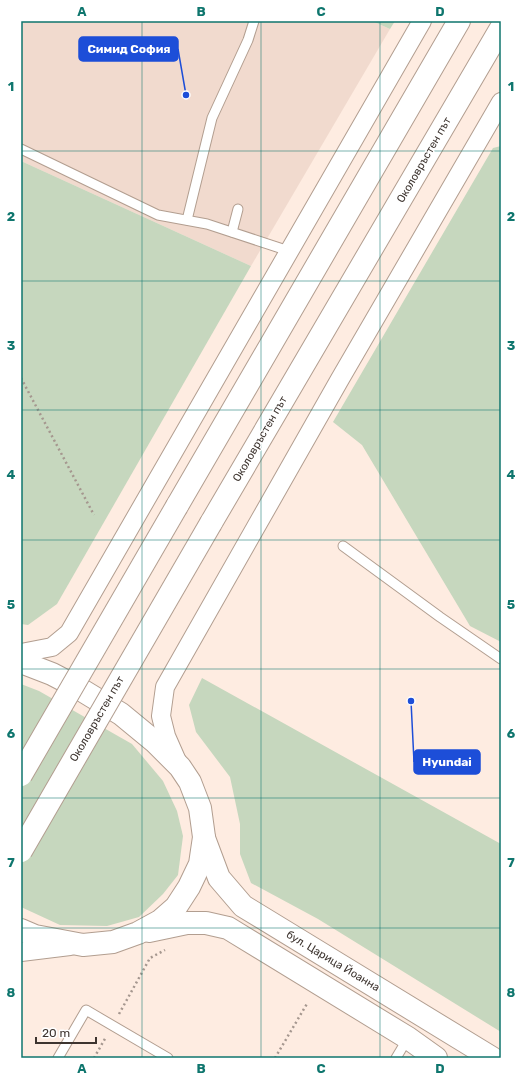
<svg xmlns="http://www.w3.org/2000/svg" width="522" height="1079" font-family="Rubik,sans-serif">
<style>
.industrial{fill:#f1dace}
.green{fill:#c6d7be}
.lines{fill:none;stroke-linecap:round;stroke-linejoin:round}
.service-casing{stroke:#b29e90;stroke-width:11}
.minor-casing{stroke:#b29e90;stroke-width:20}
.primary-casing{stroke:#b29e90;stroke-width:24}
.trunk-casing{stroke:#b29e90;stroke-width:24}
.path{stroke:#a5978f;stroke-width:2.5;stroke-dasharray:2 3;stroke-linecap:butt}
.service{stroke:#fff;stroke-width:9}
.minor{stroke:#fff;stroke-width:18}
.primary{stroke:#fff;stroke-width:22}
.trunk{stroke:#fff;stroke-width:22}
.trunk-bridge-casing{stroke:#b29e90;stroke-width:24;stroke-linecap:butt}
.trunk-bridge{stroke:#fff;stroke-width:22}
.grid{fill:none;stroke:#0f766e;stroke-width:1;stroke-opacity:0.55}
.labels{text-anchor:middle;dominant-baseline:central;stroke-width:3;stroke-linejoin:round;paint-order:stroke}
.street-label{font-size:11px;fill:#3d342f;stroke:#fff}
.leader{fill:none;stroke:#1d4ed8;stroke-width:1.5}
.callout-dot{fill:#1d4ed8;stroke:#fff;stroke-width:1.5}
.callout{fill:#1d4ed8;stroke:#1d4ed8;stroke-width:1.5}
.callout-label{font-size:12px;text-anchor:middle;font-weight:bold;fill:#fff}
.neatline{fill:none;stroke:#0f766e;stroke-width:1.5}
.grid-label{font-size:13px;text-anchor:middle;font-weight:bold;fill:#0f766e}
</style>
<rect width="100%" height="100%" fill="#feece1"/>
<polygon class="industrial" points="21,21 372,21 390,29 251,266 21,161"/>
<g class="green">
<polygon points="372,21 395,21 390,29"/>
<polygon points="501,146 501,642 470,626 362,445 333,422 493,148"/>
<polygon points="21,161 251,266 57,604 28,625 21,624"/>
<polygon points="202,678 501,844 501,1032 318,919 251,883 240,854 240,824 230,777 196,732 189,705"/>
<polygon points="21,684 39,691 132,744 163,781 177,811 183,836 178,875 163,894 139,917 107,926 60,925 21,907"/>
</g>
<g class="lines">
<g class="service-casing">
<g id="service">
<polyline points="21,149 158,215 207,224 289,251"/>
<polyline points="187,220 212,118 248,40 254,21"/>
<polyline points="232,232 238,209"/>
<polyline points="343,546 440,617 501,659"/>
<polyline points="58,1058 86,1010 168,1058"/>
<polyline points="396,1058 408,1038"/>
</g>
</g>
<g class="minor-casing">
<g id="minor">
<polyline points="21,653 52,647 69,633 422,21"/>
<polyline points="177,761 166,736 161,716 165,687 340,379 501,102"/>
<polyline points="21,952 70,946"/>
</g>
</g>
<g class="primary-casing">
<g id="primary">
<polyline points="21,662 52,674 75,686 121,714 155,742 180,767 190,782 200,808 204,837 200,864 189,887 176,907 160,921 138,933 113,942 83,945 35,936 21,930"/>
<polyline points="204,838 219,878 243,906 492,1058"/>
<polyline points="149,931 187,923 206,923 228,928 408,1038 436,1058"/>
</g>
</g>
<g class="trunk-casing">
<g id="trunk">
<polyline points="177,506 459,21"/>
<polyline points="211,523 501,28"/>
</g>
</g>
<g class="path">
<polyline points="21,378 94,515"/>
<polyline points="119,1014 150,958 165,950"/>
<polyline points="94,1058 106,1037"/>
<polyline points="275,1058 308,1002"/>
</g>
<use href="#service" class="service"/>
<use href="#minor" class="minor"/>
<use href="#primary" class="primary"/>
<use href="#trunk" class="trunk"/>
<g class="trunk-bridge-casing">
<g id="trunk-bridge">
<polyline points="21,775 177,506"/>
<polyline points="21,851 211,523"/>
</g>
</g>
<use href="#trunk-bridge" class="trunk-bridge"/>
</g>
<path class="grid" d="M142,21v1037M261,21v1037M380,21v1037M21,151h480M21,281h480M21,410h480M21,540h480M21,669h480M21,798h480M21,928h480"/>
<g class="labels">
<g class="street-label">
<text transform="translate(424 160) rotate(-60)">Околовръстен път</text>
<text transform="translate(260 439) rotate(-60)">Околовръстен път</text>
<text transform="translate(97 719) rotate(-60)">Околовръстен път</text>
<text transform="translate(333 961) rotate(31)">бул. Царица Йоанна</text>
</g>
</g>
<path class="leader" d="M186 95L178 49M411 701L414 762"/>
<g class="callout-dot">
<circle cx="186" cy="95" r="4"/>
<circle cx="411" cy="701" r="4"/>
</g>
<g class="callout">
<rect x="79" y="37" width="99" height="24" rx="4"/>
<rect x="414" y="750" width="66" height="24" rx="4"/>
</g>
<g class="callout-label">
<text x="129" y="53">Симид София</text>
<text x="447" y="766">Hyundai</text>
</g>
<rect width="522" height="1079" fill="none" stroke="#ffffff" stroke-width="44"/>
<path d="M36 1037v6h60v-6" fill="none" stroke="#3d342f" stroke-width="2"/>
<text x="42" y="1037" font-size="12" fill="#3d342f" stroke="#ffffff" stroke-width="3" paint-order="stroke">20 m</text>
<rect x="22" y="22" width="478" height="1035" class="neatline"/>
<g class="grid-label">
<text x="82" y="16">A</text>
<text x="201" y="16">B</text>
<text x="321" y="16">C</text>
<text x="440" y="16">D</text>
<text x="11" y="91">1</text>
<text x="511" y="91">1</text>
<text x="11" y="221">2</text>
<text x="511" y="221">2</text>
<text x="11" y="350">3</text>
<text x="511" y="350">3</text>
<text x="11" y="479">4</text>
<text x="511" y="479">4</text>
<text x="11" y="609">5</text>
<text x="511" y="609">5</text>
<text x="11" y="738">6</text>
<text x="511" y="738">6</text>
<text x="11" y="867">7</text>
<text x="511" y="867">7</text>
<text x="11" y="997">8</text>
<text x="511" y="997">8</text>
<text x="82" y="1073">A</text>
<text x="201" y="1073">B</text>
<text x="321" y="1073">C</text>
<text x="440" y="1073">D</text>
</g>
</svg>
